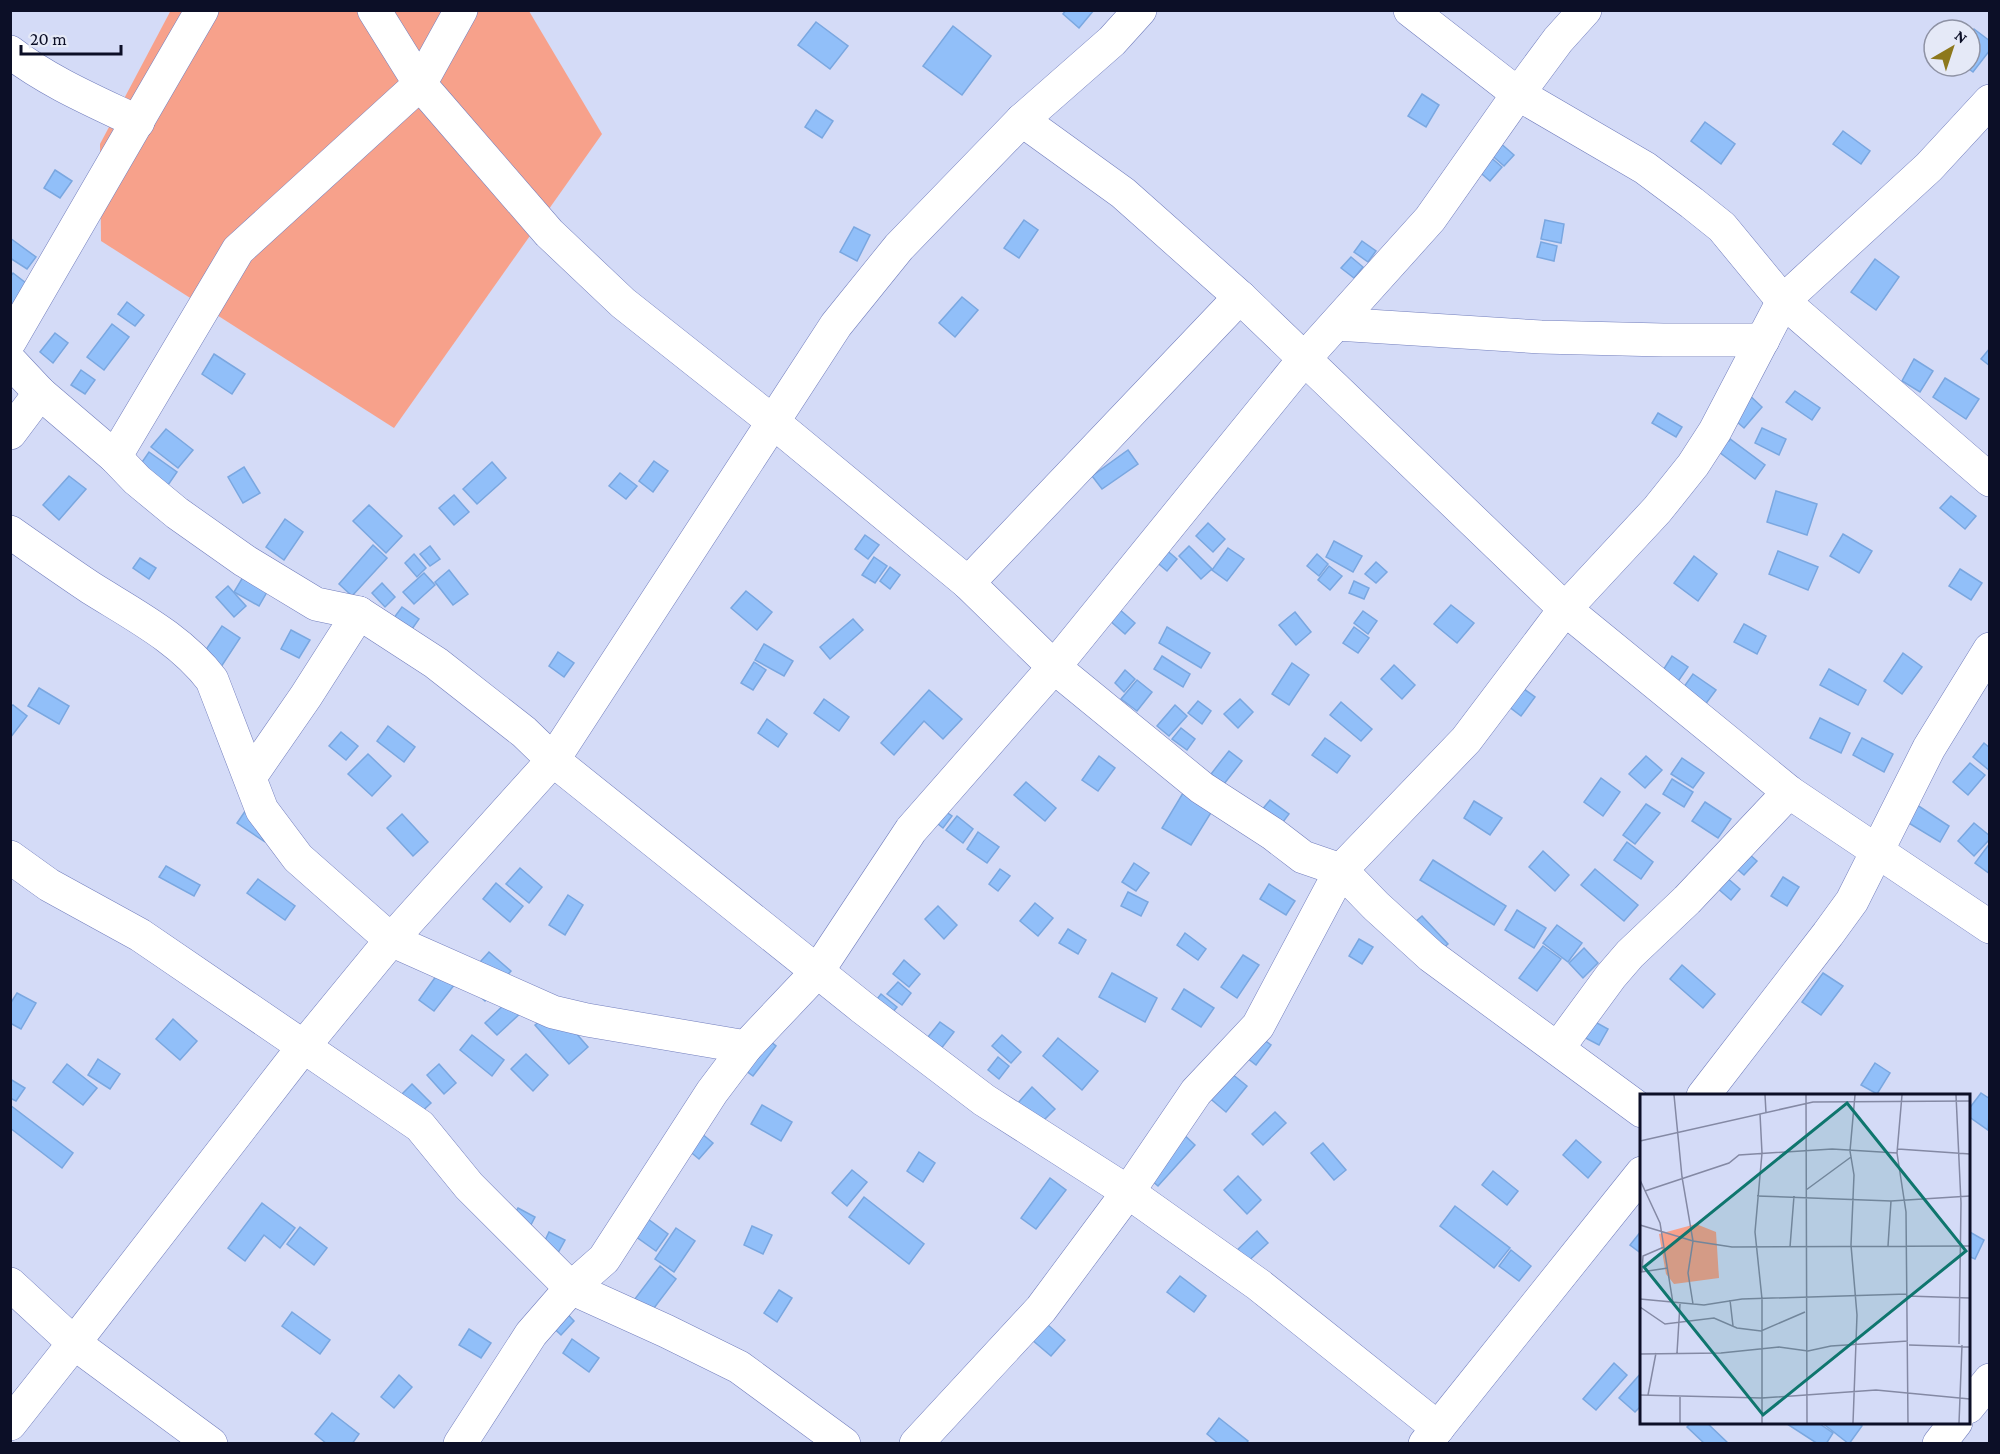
<svg xmlns="http://www.w3.org/2000/svg" width="2000" height="1454" font-family="'Crimson Pro',serif">
<style>
.green{fill:#f7a18b}
.building{fill:#91bff9;stroke:#7aa7e0;stroke-width:1.5}
.lines{fill:none;stroke-linecap:round;stroke-linejoin:round}
.minor-casing{stroke:#727ebd;stroke-width:34}
.minor{stroke:#fff;stroke-width:33}
.inset-road{fill:none;stroke:#8489a4;stroke-width:1.5}
.view{fill:#0f766e;fill-opacity:0.15;stroke:#0f766e;stroke-width:3}
.inset-edge{fill:none;stroke:#0c0f27;stroke-width:3}
</style>
<rect width="100%" height="100%" fill="#d4dbf7"/>
<polygon class="green" points="171,10 529,11 602,134 394,428 101,241 100,144"/>
<g class="building">
<polygon points="1066,10 1094,10 1079,28 1063,14"/>
<polygon points="816,22 848,46 830,69 798,45"/>
<polygon points="953,26 991,56 962,95 923,66"/>
<polygon points="1974,29 1990,41 1990,50 1973,72 1965,66 1970,66 1970,35"/>
<polygon points="1422,94 1439,105 1426,127 1408,116"/>
<polygon points="816,110 833,121 822,138 805,127"/>
<polygon points="1705,122 1735,144 1721,164 1691,141"/>
<polygon points="1843,131 1870,151 1861,164 1833,144"/>
<polygon points="1498,141 1514,155 1504,166 1488,152"/>
<polygon points="1488,155 1502,167 1490,181 1476,169"/>
<polygon points="55,170 72,181 60,198 44,188"/>
<polygon points="1024,220 1038,230 1019,258 1004,248"/>
<polygon points="1545,220 1564,224 1561,243 1541,239"/>
<polygon points="854,227 870,235 857,261 840,252"/>
<polygon points="10,238 36,257 27,269 10,258"/>
<polygon points="1362,241 1376,251 1368,262 1354,252"/>
<polygon points="1541,242 1557,246 1554,261 1537,257"/>
<polygon points="1351,257 1363,267 1354,278 1341,268"/>
<polygon points="1875,259 1899,277 1876,310 1851,292"/>
<polygon points="13,273 44,297 10,317 10,277"/>
<polygon points="962,297 978,310 955,337 939,323"/>
<polygon points="127,302 144,315 135,326 118,314"/>
<polygon points="112,324 129,337 104,370 87,357"/>
<polygon points="55,333 68,343 53,363 40,352"/>
<polygon points="1990,348 1990,366 1981,359"/>
<polygon points="214,354 245,374 232,394 202,374"/>
<polygon points="1914,359 1933,371 1920,392 1902,381"/>
<polygon points="81,370 95,380 85,394 71,385"/>
<polygon points="1945,378 1979,399 1966,419 1933,397"/>
<polygon points="1795,391 1820,408 1812,420 1786,402"/>
<polygon points="1747,393 1762,407 1744,428 1728,414"/>
<polygon points="1658,413 1682,427 1676,437 1652,423"/>
<polygon points="1762,428 1786,439 1779,455 1755,443"/>
<polygon points="166,429 193,450 178,468 151,447"/>
<polygon points="1715,431 1729,441 1730,439 1765,465 1755,479 1707,443"/>
<polygon points="1128,450 1138,464 1102,489 1092,476"/>
<polygon points="149,452 177,472 166,488 138,468"/>
<polygon points="654,461 668,471 653,492 639,481"/>
<polygon points="492,462 506,478 477,504 463,489"/>
<polygon points="244,467 260,493 243,503 228,477"/>
<polygon points="620,473 637,486 626,499 609,486"/>
<polygon points="69,476 86,489 59,520 43,505"/>
<polygon points="1776,491 1817,504 1807,535 1767,522"/>
<polygon points="454,495 469,512 454,525 439,508"/>
<polygon points="1951,496 1976,516 1965,529 1940,508"/>
<polygon points="369,505 402,536 386,553 353,521"/>
<polygon points="285,519 303,532 284,560 266,547"/>
<polygon points="1208,523 1225,539 1213,552 1196,536"/>
<polygon points="1843,534 1872,551 1859,573 1830,556"/>
<polygon points="865,535 879,545 868,559 855,549"/>
<polygon points="1334,541 1362,556 1353,572 1326,557"/>
<polygon points="373,545 387,558 352,596 339,584"/>
<polygon points="430,546 440,559 430,566 420,554"/>
<polygon points="1189,546 1212,569 1201,579 1179,556"/>
<polygon points="1164,548 1177,559 1167,571 1154,560"/>
<polygon points="1228,548 1244,559 1227,581 1212,570"/>
<polygon points="1778,551 1818,567 1808,590 1769,574"/>
<polygon points="414,554 426,568 417,577 405,563"/>
<polygon points="1317,554 1328,564 1319,576 1307,566"/>
<polygon points="1694,556 1717,574 1698,601 1674,583"/>
<polygon points="874,557 887,566 875,583 862,575"/>
<polygon points="140,558 156,568 149,579 133,568"/>
<polygon points="1376,562 1387,572 1376,583 1365,574"/>
<polygon points="1329,566 1342,576 1330,590 1318,580"/>
<polygon points="890,567 900,575 890,589 880,581"/>
<polygon points="1960,569 1982,583 1971,600 1949,586"/>
<polygon points="449,570 468,594 453,605 435,582"/>
<polygon points="424,573 435,585 414,604 403,592"/>
<polygon points="243,577 267,592 259,606 234,592"/>
<polygon points="1354,581 1369,588 1364,599 1349,593"/>
<polygon points="382,583 395,597 385,607 372,593"/>
<polygon points="228,586 246,606 234,617 216,597"/>
<polygon points="746,591 772,612 757,630 731,608"/>
<polygon points="1451,605 1474,623 1457,643 1434,624"/>
<polygon points="402,607 419,619 410,632 393,619"/>
<polygon points="1119,609 1135,623 1125,634 1109,620"/>
<polygon points="1363,611 1377,621 1368,634 1354,623"/>
<polygon points="1295,612 1311,632 1296,645 1279,625"/>
<polygon points="853,619 863,630 830,659 820,647"/>
<polygon points="1744,624 1766,636 1757,654 1734,642"/>
<polygon points="222,626 240,638 219,670 201,657"/>
<polygon points="1167,627 1210,653 1201,668 1159,643"/>
<polygon points="1354,627 1369,638 1358,653 1343,643"/>
<polygon points="291,630 310,640 299,658 281,649"/>
<polygon points="764,644 793,661 784,676 755,660"/>
<polygon points="558,652 574,663 564,677 549,666"/>
<polygon points="1903,653 1922,667 1902,694 1884,681"/>
<polygon points="1162,656 1190,674 1183,687 1154,669"/>
<polygon points="1672,656 1688,667 1668,696 1653,686"/>
<polygon points="754,662 766,670 753,690 741,683"/>
<polygon points="1292,663 1309,675 1289,705 1272,694"/>
<polygon points="1394,665 1415,685 1402,699 1381,679"/>
<polygon points="1829,669 1866,690 1858,705 1820,685"/>
<polygon points="1125,670 1135,679 1124,692 1115,683"/>
<polygon points="1693,674 1716,690 1696,717 1674,701"/>
<polygon points="1137,680 1152,692 1137,711 1121,699"/>
<polygon points="1513,681 1535,697 1521,716 1499,699"/>
<polygon points="39,688 69,706 59,724 28,706"/>
<polygon points="929,690 962,719 943,739 924,721 894,755 881,743"/>
<polygon points="824,699 849,717 839,731 814,713"/>
<polygon points="1240,699 1253,712 1238,728 1224,714"/>
<polygon points="1198,701 1211,711 1202,724 1188,713"/>
<polygon points="1341,702 1372,729 1361,741 1330,715"/>
<polygon points="13,705 27,716 10,738 10,707"/>
<polygon points="1175,705 1187,716 1169,736 1157,726"/>
<polygon points="1820,718 1850,733 1841,753 1810,738"/>
<polygon points="767,719 787,734 778,747 758,733"/>
<polygon points="388,726 415,747 404,762 377,741"/>
<polygon points="1181,728 1195,739 1187,750 1172,739"/>
<polygon points="341,732 358,746 346,760 329,746"/>
<polygon points="1325,738 1350,756 1337,773 1312,755"/>
<polygon points="1862,738 1893,754 1884,772 1853,755"/>
<polygon points="1984,743 1990,748 1990,771 1973,757"/>
<polygon points="1229,751 1242,761 1224,784 1211,774"/>
<polygon points="368,754 391,776 372,796 348,774"/>
<polygon points="1099,756 1115,768 1098,791 1082,780"/>
<polygon points="1646,756 1662,770 1645,788 1629,774"/>
<polygon points="1682,758 1704,773 1693,788 1671,774"/>
<polygon points="1970,763 1985,775 1968,795 1953,782"/>
<polygon points="1601,778 1620,792 1603,816 1584,802"/>
<polygon points="1672,779 1693,792 1684,807 1663,794"/>
<polygon points="1026,782 1056,808 1045,821 1014,795"/>
<polygon points="1183,793 1212,811 1191,845 1162,828"/>
<polygon points="1270,800 1289,814 1280,826 1261,811"/>
<polygon points="1474,801 1502,818 1490,835 1464,818"/>
<polygon points="1705,802 1731,819 1718,838 1692,821"/>
<polygon points="1646,804 1660,813 1635,844 1623,835"/>
<polygon points="1917,805 1949,826 1940,842 1907,822"/>
<polygon points="940,808 952,816 943,828 932,819"/>
<polygon points="246,810 265,842 237,823"/>
<polygon points="402,814 428,842 413,856 387,828"/>
<polygon points="957,816 973,829 963,843 946,830"/>
<polygon points="1974,823 1990,836 1990,839 1974,856 1958,841"/>
<polygon points="978,832 999,847 987,863 967,849"/>
<polygon points="1627,842 1653,862 1641,879 1614,860"/>
<polygon points="1990,843 1990,874 1975,863"/>
<polygon points="1742,848 1757,861 1744,875 1729,862"/>
<polygon points="1543,851 1569,875 1555,891 1529,867"/>
<polygon points="1433,860 1506,906 1494,925 1420,880"/>
<polygon points="1134,863 1149,873 1136,891 1122,882"/>
<polygon points="166,866 200,885 194,896 159,877"/>
<polygon points="520,868 542,887 529,903 506,884"/>
<polygon points="1000,869 1010,876 998,891 989,884"/>
<polygon points="1595,869 1638,905 1624,921 1581,885"/>
<polygon points="1719,871 1740,889 1731,900 1710,882"/>
<polygon points="1783,877 1799,887 1787,906 1771,896"/>
<polygon points="258,879 295,906 285,920 247,893"/>
<polygon points="496,883 523,906 510,922 483,899"/>
<polygon points="1269,884 1295,901 1286,915 1260,899"/>
<polygon points="1128,892 1148,902 1141,916 1121,906"/>
<polygon points="568,895 583,905 565,935 549,925"/>
<polygon points="1035,903 1053,918 1038,936 1020,921"/>
<polygon points="938,906 957,925 944,939 925,919"/>
<polygon points="1517,910 1546,928 1534,948 1505,930"/>
<polygon points="1422,916 1448,944 1433,957 1407,929"/>
<polygon points="1557,925 1582,943 1568,962 1543,943"/>
<polygon points="1068,929 1086,940 1078,954 1059,943"/>
<polygon points="1185,933 1206,949 1198,960 1177,945"/>
<polygon points="1359,939 1373,947 1362,964 1349,956"/>
<polygon points="1543,946 1561,959 1537,991 1519,978"/>
<polygon points="1584,948 1598,963 1583,978 1569,963"/>
<polygon points="489,952 511,971 485,1001 463,981"/>
<polygon points="1243,955 1259,965 1237,998 1221,987"/>
<polygon points="904,960 920,974 909,987 893,974"/>
<polygon points="1682,965 1715,994 1703,1008 1670,979"/>
<polygon points="439,972 455,984 434,1011 419,1000"/>
<polygon points="1112,973 1157,998 1145,1022 1099,997"/>
<polygon points="1823,973 1843,986 1821,1015 1802,1002"/>
<polygon points="898,982 911,993 902,1005 887,994"/>
<polygon points="1184,989 1214,1008 1201,1027 1172,1009"/>
<polygon points="17,993 36,1003 21,1029 10,1023 10,1004"/>
<polygon points="881,994 897,1007 886,1020 870,1008"/>
<polygon points="512,997 524,1010 497,1035 485,1023"/>
<polygon points="555,1009 588,1047 569,1064 535,1025"/>
<polygon points="1579,1013 1608,1029 1599,1045 1570,1030"/>
<polygon points="173,1019 197,1041 180,1060 156,1039"/>
<polygon points="940,1022 954,1032 930,1063 916,1052"/>
<polygon points="1248,1028 1271,1045 1256,1065 1233,1047"/>
<polygon points="761,1034 776,1046 753,1076 738,1065"/>
<polygon points="472,1035 504,1060 492,1076 460,1050"/>
<polygon points="1002,1035 1021,1052 1011,1063 992,1046"/>
<polygon points="1058,1038 1098,1071 1082,1090 1043,1056"/>
<polygon points="526,1054 548,1075 533,1091 511,1069"/>
<polygon points="998,1057 1009,1066 999,1079 988,1070"/>
<polygon points="98,1059 120,1074 110,1089 88,1075"/>
<polygon points="1875,1063 1890,1073 1877,1094 1861,1085"/>
<polygon points="67,1064 97,1088 83,1105 53,1082"/>
<polygon points="439,1064 456,1083 444,1094 427,1075"/>
<polygon points="1221,1065 1247,1086 1226,1112 1200,1090"/>
<polygon points="10,1079 25,1088 16,1101 10,1098"/>
<polygon points="412,1084 431,1103 416,1117 398,1098"/>
<polygon points="1032,1087 1055,1109 1040,1124 1018,1103"/>
<polygon points="1981,1093 1990,1099 1988,1130 1968,1116 1968,1110"/>
<polygon points="10,1105 73,1153 62,1168 10,1128"/>
<polygon points="762,1105 792,1122 781,1141 751,1124"/>
<polygon points="1275,1112 1286,1123 1263,1145 1252,1134"/>
<polygon points="689,1123 713,1143 699,1159 676,1140"/>
<polygon points="1181,1132 1195,1145 1158,1186 1144,1174"/>
<polygon points="1576,1140 1601,1162 1588,1178 1563,1155"/>
<polygon points="1323,1143 1346,1170 1334,1180 1311,1153"/>
<polygon points="919,1152 935,1163 923,1182 907,1171"/>
<polygon points="852,1170 867,1182 847,1206 832,1193"/>
<polygon points="1493,1171 1518,1191 1507,1205 1482,1185"/>
<polygon points="1238,1176 1261,1200 1247,1214 1224,1190"/>
<polygon points="1050,1178 1066,1190 1036,1229 1021,1218"/>
<polygon points="864,1197 924,1244 909,1264 849,1217"/>
<polygon points="262,1203 295,1228 280,1248 264,1235 245,1261 228,1248"/>
<polygon points="1455,1206 1510,1248 1494,1268 1440,1226"/>
<polygon points="518,1208 535,1217 524,1238 507,1228"/>
<polygon points="648,1219 668,1234 656,1251 635,1236"/>
<polygon points="752,1226 772,1235 763,1254 744,1245"/>
<polygon points="300,1227 327,1248 314,1265 287,1244"/>
<polygon points="676,1228 695,1241 674,1272 655,1259"/>
<polygon points="1642,1230 1642,1254 1630,1245"/>
<polygon points="1257,1231 1268,1243 1244,1265 1233,1254"/>
<polygon points="1968,1231 1984,1240 1975,1259 1968,1256"/>
<polygon points="549,1232 565,1240 554,1260 539,1253"/>
<polygon points="1511,1250 1531,1266 1519,1281 1499,1266"/>
<polygon points="660,1266 676,1279 642,1324 625,1312"/>
<polygon points="1180,1276 1206,1296 1194,1312 1167,1292"/>
<polygon points="779,1290 792,1298 777,1322 764,1313"/>
<polygon points="557,1303 574,1321 561,1335 543,1318"/>
<polygon points="292,1312 330,1340 320,1354 282,1326"/>
<polygon points="1040,1318 1065,1340 1051,1356 1025,1334"/>
<polygon points="469,1329 491,1343 481,1358 459,1345"/>
<polygon points="572,1339 599,1358 589,1372 563,1353"/>
<polygon points="1614,1363 1627,1375 1596,1410 1583,1399"/>
<polygon points="1642,1372 1642,1405 1635,1412 1619,1398"/>
<polygon points="399,1375 412,1387 394,1408 381,1397"/>
<polygon points="332,1413 359,1434 352,1444 327,1444 315,1434"/>
<polygon points="1219,1418 1248,1441 1246,1444 1219,1444 1207,1434"/>
<polygon points="1692,1422 1706,1422 1729,1444 1705,1444 1687,1427"/>
<polygon points="1784,1422 1817,1422 1833,1433 1826,1444 1818,1444"/>
<polygon points="1821,1422 1857,1422 1862,1426 1849,1444"/>
</g>
<g class="lines">
<g class="minor-casing">
<g id="minor">
<polyline points="374,10 420,84 549,233 623,303 772,421 968,583 1054,667 1202,788 1273,834 1303,857 1341,870 1376,906 1431,956 1642,1111"/>
<polyline points="1410,10 1518,94 1645,168 1692,203 1722,227 1783,301 1990,480"/>
<path d="M10,52c39,30 84,49 128,70"/>
<polyline points="1022,120 1123,193 1240,297 1565,609 1789,792 1990,927"/>
<polyline points="1336,324 1541,337 1663,340 1763,340"/>
<polyline points="10,341 202,10"/>
<polyline points="10,361 40,393 115,457 137,480 177,513 245,561 316,604 359,613 436,663 524,732 553,760 863,1008 984,1100 1128,1192 1259,1285 1438,1428"/>
<polyline points="10,433 40,393"/>
<polyline points="115,457 238,250 420,84 461,10"/>
<path d="M10,532c27,19 54,38 81,56 43,27 90,51 121,92l50,130 36,48 93,82 162,72 34,8 159,27"/>
<polyline points="968,583 1240,297"/>
<polyline points="250,777 306,696 359,613"/>
<polyline points="10,857 49,885 140,935 420,1126 469,1186 571,1288 666,1331 739,1367 844,1444"/>
<polyline points="1558,1048 1611,976 1630,954 1687,900 1789,792"/>
<polyline points="1703,1096 1828,934 1852,901 1929,748 1990,649"/>
<polyline points="10,1284 74,1343 304,1046 391,940 553,760 836,325 899,247 1022,120 1112,41 1140,10"/>
<polyline points="1968,1407 1990,1380"/>
<polyline points="10,1424 74,1343 211,1444"/>
<polyline points="460,1444 531,1334 571,1288 604,1259 712,1092 746,1047 817,972 911,830 1054,667 1305,358 1430,219 1518,94 1558,40 1585,10"/>
<polyline points="916,1444 1041,1309 1128,1192 1196,1092 1258,1026 1341,870 1466,740 1565,609 1657,510 1693,465 1715,431 1783,301 1929,167 1990,101"/>
<polyline points="1425,1444 1642,1173"/>
<polyline points="1939,1444 1956,1422"/>
</g>
</g>
<use href="#minor" class="minor"/>
</g>
<g transform="translate(1640 1094)">
<rect width="330" height="330" fill="#d4dbf7"/>
<path d="M56,130l20,8 3,46 -45,6 -8,-10 -7,-40z" fill="#f7a18b"/>
<path class="inset-road" d="M34,1l8,82 11,64 -5,32 5,31M125,1l1,18M166,1l1,328M262,1l-5,58 9,59 2,211M316,1l5,108 -2,141M0,47l173,-39 157,-1M258,55l72,5M0,86l20,43 13,80M166,96l45,-33M5,97l84,-28 10,-8 93,-6 65,4M117,102l134,5 79,-5M0,131l53,16 39,6 238,-1M248,152l3,-45M150,153l4,-51M1,178l27,-4M2,178l1,-16 21,-9M267,202l63,2M0,205l64,6 38,-6 165,-5M90,206l3,26M0,213l25,17 49,-6 23,10 24,3 44,-19M269,251l61,2M37,259l3,-49M0,260l81,-1 58,-6 29,4 23,-5 77,-5M0,301l122,3v-99l-7,-67 7,-79 -2,-39M8,301l8,-42M40,303v26M122,329v-25l114,-8 94,9M213,329l4,-108 -6,-70 3,-70 -4,-24 5,-56M319,329l3,-78"/>
<path class="view" d="M207,9l119,148 -203,164 -119,-148z"/>
<rect width="330" height="330" class="inset-edge"/>
</g>
<rect width="2000" height="1454" fill="none" stroke="#0c0f27" stroke-width="24"/>
<g transform="translate(1952 48) rotate(39)"><circle r="28" fill="#e5e9f7" stroke="#8e92a4" stroke-width="1.5"/>
<path d="M0-4.5L10 22L0 15L-10 22Z" fill="#8d781c"/>
<text y="-9" font-size="16" font-weight="bold" text-anchor="middle" fill="#0c0f27">N</text>
</g>
<path d="M21 45v9h100v-9" fill="none" stroke="#0c0f27" stroke-width="3"/>
<text x="30" y="45" font-size="18" fill="#0c0f27" stroke="#e5e9f7" stroke-width="4.5" paint-order="stroke">20 m</text>
</svg>
